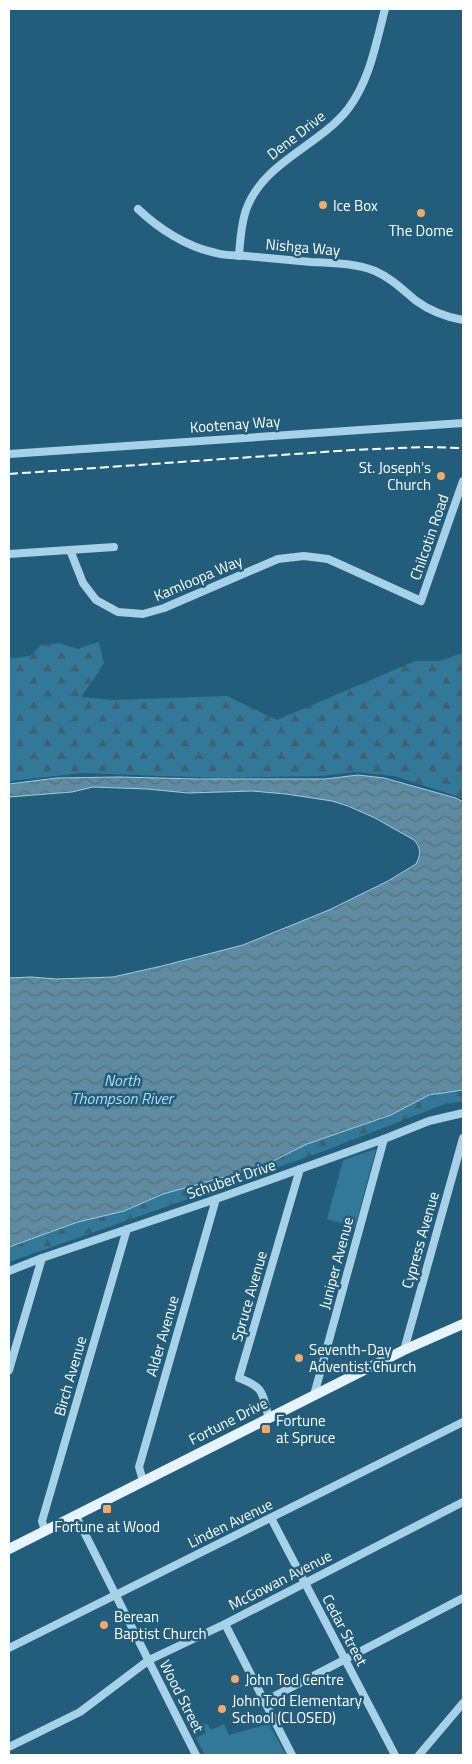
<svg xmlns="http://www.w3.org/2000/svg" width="472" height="1764" font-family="'Titillium Web',sans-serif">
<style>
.green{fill:#327898}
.forest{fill:url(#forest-firs)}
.water{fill:url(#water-waves);stroke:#9acfe7}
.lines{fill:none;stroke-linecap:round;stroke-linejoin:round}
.minor{stroke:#a6d1e6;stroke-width:8}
.major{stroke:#e7f4fd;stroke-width:10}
.rail{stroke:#fff;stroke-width:2;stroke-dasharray:9 4;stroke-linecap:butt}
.poi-dot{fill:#f1aa68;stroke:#225e7c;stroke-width:2}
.labels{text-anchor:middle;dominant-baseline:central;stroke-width:5;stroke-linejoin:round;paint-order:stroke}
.street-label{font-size:15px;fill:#fff;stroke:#225e7c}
.poi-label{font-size:15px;fill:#fff;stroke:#225e7c;text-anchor:start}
.water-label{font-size:16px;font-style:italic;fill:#b1dbee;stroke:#225e7c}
</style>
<defs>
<pattern id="forest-firs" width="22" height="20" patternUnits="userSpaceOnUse" patternTransform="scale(1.25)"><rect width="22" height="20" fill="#327898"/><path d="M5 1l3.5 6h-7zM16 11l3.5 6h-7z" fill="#40606e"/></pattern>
<pattern id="water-waves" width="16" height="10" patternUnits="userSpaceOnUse" patternTransform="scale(1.25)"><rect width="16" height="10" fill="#5f8ba0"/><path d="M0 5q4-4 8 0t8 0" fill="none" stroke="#57727e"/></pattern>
</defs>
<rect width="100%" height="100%" fill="#225e7c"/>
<g class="green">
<polygon points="376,1149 355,1227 327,1219 343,1160"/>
<polygon points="202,1723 208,1725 211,1730 224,1724 229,1735 269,1724 286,1755 205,1755 196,1738 206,1733"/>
</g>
<g class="forest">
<polygon points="99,642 104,664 81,697 113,700 227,696 277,720 415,661 439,661 463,653 463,798 394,776 356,772 320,776 219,778 83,773 9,781 9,659 30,656 41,645 60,643 77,649"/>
<polygon points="463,1090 463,1101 442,1105 324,1151 9,1262 9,1247 12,1245 78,1221 124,1211 163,1194 261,1167 307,1144 391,1115 429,1095"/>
</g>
<path class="water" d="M358,775l26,3 72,20 7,4v288l-34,5 -38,20 -84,29 -46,23 -98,27 -39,17 -46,11 -69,25v-269l22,-1 25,2 57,-2 49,-11 81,-21 86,-35 59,-29 28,-17c5,-9 5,-17 -2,-24l-39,-22 -27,-12 -16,-5 -46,-7 -34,-3 -64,2 -41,-4 -54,-2 -21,5 -63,5v-13l48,-6 62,-1 79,2h127z"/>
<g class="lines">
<g class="minor">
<path d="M138,209c21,20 49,38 78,44 10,3 21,2 30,3 22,2 43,4 65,6 21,1 44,1 64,9 16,7 27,18 40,29 15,11 30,17 48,20"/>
<path d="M239,256c1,-16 2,-31 7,-46 17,-48 72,-63 102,-101 22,-29 28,-66 37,-100"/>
<polyline points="9,454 463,423"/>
<polyline points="70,550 83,583 96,600 118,612 143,614 164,608 278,559 304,556 328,559 421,601 463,481"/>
<polyline points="9,554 114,547"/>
<polyline points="9,1271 42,1258 216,1199 384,1139 429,1121 463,1113"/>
<polyline points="404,1350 463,1138"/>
<polyline points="9,1370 42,1258"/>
<polyline points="314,1395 384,1139"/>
<path d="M267,1418l1,-3c-6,-24 -5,-28 -29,-37l61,-209"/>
<polyline points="143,1481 139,1467 216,1199"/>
<polyline points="76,1516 196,1755"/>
<polyline points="271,1518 395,1755"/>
<polyline points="45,1531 42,1521 127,1229"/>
<polyline points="225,1624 292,1755"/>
<polyline points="9,1648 463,1422"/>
<polyline points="265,1701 463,1598"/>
<polyline points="9,1747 80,1712 149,1660 225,1624 463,1502"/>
<polyline points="419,1755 463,1703"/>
</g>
<polyline class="major" points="9,1549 404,1350 463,1324"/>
<polyline class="rail" points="9,474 352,450 425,447 463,448"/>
</g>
<g class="poi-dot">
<circle cx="323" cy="205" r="5"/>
<circle cx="421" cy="213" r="5"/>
<circle cx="441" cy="476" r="5"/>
<circle cx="299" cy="1358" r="5"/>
<rect x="261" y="1424" width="10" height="10" rx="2.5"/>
<rect x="102" y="1504" width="10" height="10" rx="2.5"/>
<circle cx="104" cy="1625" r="5"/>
<circle cx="235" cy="1679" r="5"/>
<circle cx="222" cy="1709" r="5"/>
</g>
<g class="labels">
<g class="street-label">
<text transform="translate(296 135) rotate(-38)">Dene Drive</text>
<text transform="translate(303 247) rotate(5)">Nishga Way</text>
<text transform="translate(235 424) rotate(-4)">Kootenay Way</text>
<text transform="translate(429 537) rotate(-71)">Chilcotin Road</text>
<text transform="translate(198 578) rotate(-23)">Kamloopa Way</text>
<text transform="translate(231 1179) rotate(-19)">Schubert Drive</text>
<text transform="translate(420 1240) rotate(-74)">Cypress Avenue</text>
<text transform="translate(336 1263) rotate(-75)">Juniper Avenue</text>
<text transform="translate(249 1296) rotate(-74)">Spruce Avenue</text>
<text transform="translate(162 1336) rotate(-74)">Alder Avenue</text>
<text transform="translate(70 1376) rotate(-74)">Birch Avenue</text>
<text transform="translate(228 1421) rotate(-27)">Fortune Drive</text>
<text transform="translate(230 1523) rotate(-26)">Linden Avenue</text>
<text transform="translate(280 1580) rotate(-27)">McGowan Avenue</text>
<text transform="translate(345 1630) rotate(62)">Cedar Street</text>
<text transform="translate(182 1696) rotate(63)">Wood Street</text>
</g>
<g class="poi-label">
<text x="333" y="205">Ice Box</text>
<text x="421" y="230" text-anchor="middle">The Dome</text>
<text x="431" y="467" text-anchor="end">St. Joseph's<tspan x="431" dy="17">Church</tspan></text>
<text x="309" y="1349">Seventh-Day<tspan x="309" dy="17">Adventist Church</tspan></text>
<text x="276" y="1420">Fortune<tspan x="276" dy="17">at Spruce</tspan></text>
<text x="107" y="1526" text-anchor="middle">Fortune at Wood</text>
<text x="114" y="1616">Berean<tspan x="114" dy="17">Baptist Church</tspan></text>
<text x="245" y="1679">John Tod Centre</text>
<text x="232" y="1700">John Tod Elementary<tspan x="232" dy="17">School (CLOSED)</tspan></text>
</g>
<g class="water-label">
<text x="122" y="1080">North<tspan x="122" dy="18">Thompson River</tspan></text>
</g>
</g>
<rect width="472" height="1764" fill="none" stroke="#ffffff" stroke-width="20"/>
</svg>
